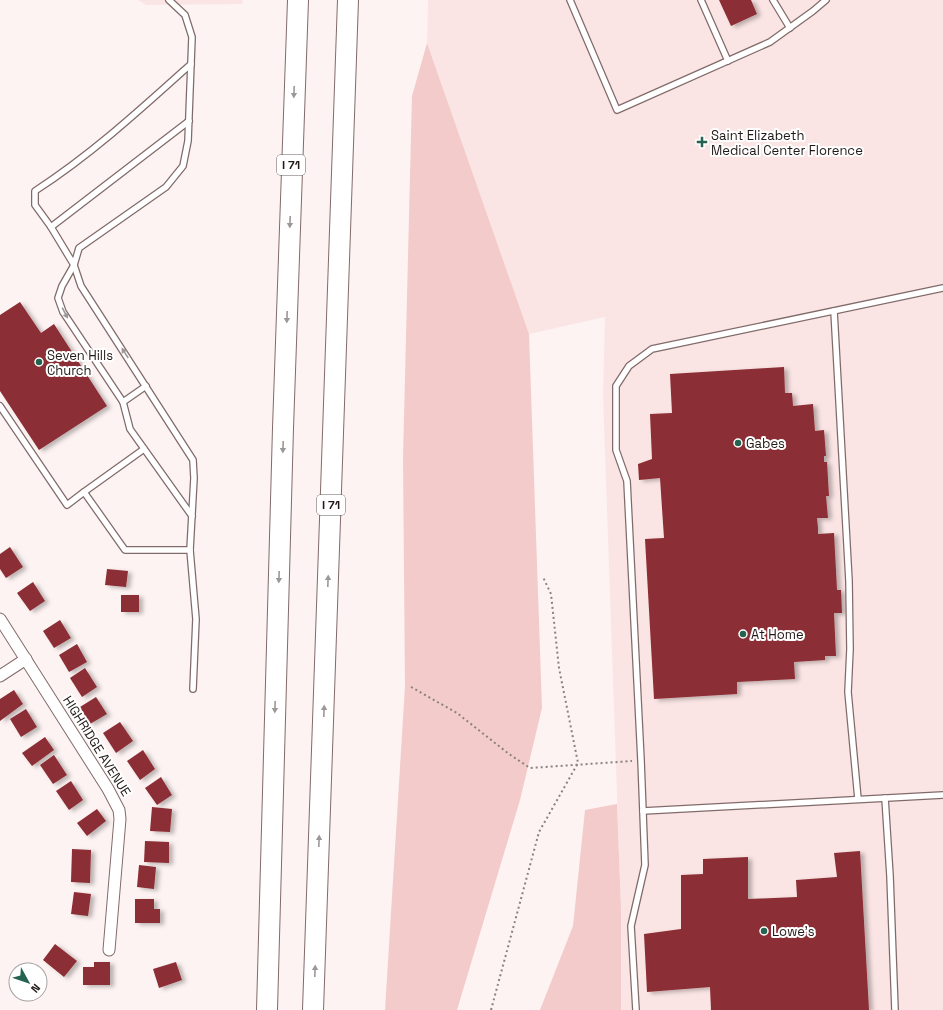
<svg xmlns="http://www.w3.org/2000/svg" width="943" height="1010" font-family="'Space Grotesk',sans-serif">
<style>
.built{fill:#fae5e4}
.green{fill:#f3cbca}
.building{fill:#8c2d34;filter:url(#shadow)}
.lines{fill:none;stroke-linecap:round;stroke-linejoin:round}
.service-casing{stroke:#816b6a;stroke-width:8}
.minor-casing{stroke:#816b6a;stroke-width:13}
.motorway-casing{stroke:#816b6a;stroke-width:22}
.path{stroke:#8a8180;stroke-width:2;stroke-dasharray:2 3;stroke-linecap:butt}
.service{stroke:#fff;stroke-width:5.5}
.minor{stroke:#fff;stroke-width:11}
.motorway{stroke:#fff;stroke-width:20}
.oneway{fill:#9b9897}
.poi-dot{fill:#246350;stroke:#fff;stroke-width:1.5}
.labels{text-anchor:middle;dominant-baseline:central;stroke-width:4;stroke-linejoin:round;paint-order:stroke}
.shield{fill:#fff;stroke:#645e5d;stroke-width:1}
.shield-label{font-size:12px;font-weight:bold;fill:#211918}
.poi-label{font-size:13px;fill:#211918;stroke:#fff;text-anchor:start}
.street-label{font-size:13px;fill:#211918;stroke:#fff}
</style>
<defs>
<filter id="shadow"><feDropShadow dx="4" dy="2" stdDeviation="2" flood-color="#0004"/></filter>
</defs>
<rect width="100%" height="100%" fill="#fdf3f2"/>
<g class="built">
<polygon points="138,0 242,0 243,4 146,5"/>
<polygon points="428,0 943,0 943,1010 621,1010 621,909 603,395 605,317 529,334 427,43"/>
</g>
<g class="green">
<polygon points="427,43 529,334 542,708 520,800 457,1010 385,1010 405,686 403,457 412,96"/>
<polygon points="617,804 621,909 621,1010 540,1010 573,926 585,810"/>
</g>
<g class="building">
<polygon points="719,0 751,0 757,14 731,26"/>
<polygon points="20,302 41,333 54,324 107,406 39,450 0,391 0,315"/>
<polygon points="784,367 785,393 792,393 793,406 813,404 815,431 824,430 826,456 824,456 824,462 827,462 829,496 826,496 828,518 817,518 818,528 818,534 834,533 837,590 841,590 842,613 834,613 836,656 825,656 825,660 794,662 795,679 737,682 737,694 654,699 645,539 664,538 660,478 639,480 638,464 652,459 650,414 672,413 670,374"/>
<polygon points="10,547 23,567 6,578 0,569 0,554"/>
<polygon points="107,569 128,571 126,587 105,585"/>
<polygon points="33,582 45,601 30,611 17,593"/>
<rect x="121" y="595" width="18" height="17"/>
<polygon points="60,620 71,638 54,648 43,631"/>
<polygon points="77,644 87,662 69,672 59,655"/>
<polygon points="85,668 97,687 82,697 70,678"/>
<polygon points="14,690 23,704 0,721 0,699"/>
<polygon points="96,697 107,714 90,724 80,707"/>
<polygon points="26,709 37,727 21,737 10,719"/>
<polygon points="120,722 133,741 116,753 103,733"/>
<polygon points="45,737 54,750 32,766 22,753"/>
<polygon points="143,750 155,769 140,780 127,761"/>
<polygon points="54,755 67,775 53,784 40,765"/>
<polygon points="161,777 172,795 157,805 145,788"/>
<polygon points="71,781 83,800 69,810 56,791"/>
<polygon points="152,807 172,809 170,832 150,831"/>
<polygon points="97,809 106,821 87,836 77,823"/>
<polygon points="145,841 169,842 169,863 144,862"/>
<polygon points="72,849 91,850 90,883 71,882"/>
<polygon points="860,851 869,1010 711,1010 710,987 647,992 644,934 681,929 681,875 703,874 703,859 748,857 748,899 797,897 796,880 837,877 834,853"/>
<polygon points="139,865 156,867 154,889 137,887"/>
<polygon points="74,892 91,894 88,916 71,914"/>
<polygon points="135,899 154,899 154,909 160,909 160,923 135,923"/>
<polygon points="55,944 77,961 64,977 43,960"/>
<polygon points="94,962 110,962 110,985 83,985 83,967 94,967"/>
<polygon points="176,962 182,980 159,988 153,969"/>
</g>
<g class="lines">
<g class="service-casing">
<g id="service">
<polyline points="169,0 185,15 192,37 188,141 183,166 166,187 79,248 74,265 62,286 58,298 63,312 123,402 130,429 192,516"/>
<polyline points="570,0 617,110 770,42 813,11 826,0"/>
<polyline points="701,0 728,61"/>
<polyline points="773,0 790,28"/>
<polyline points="189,121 51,227 74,265 81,286 193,460 194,478 190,550 196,619 193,689"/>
<path d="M51,227l-16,-22v-14c57,-37 106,-82 156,-127"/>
<polyline points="834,311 849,581 850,649 848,692 858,799"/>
<polyline points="123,402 146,386"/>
<polyline points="0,406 67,505 84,492 125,550 190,550"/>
<polyline points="84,492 144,449"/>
<polyline points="885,798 890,876 895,1010"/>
<polyline points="643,811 943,795"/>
<polyline points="636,1010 631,926 645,865 641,760 627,481 616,450 616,386 629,366 652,349 943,288"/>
</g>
</g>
<g class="minor-casing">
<g id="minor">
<polyline points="0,619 108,789 119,810 120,819 109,950"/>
<polyline points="0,676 26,659"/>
</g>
</g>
<g class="motorway-casing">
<g id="motorway">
<polyline points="267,1010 283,428 298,0"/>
<polyline points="313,1010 348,0"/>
</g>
</g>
<g class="path">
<polyline points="411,687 457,713 509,754 530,768 632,761"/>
<polyline points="491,1010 539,832 578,763 559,668 551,594 543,577"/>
</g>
<use href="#service" class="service"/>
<use href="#minor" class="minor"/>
<use href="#motorway" class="motorway"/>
</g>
<defs><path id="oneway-solid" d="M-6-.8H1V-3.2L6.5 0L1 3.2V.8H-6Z"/></defs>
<g class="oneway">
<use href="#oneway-solid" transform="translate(294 92) rotate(92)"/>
<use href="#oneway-solid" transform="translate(290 222) rotate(92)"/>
<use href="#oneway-solid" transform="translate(65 313) rotate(62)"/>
<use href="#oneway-solid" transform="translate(287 317) rotate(92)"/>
<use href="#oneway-solid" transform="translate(125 353) rotate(-123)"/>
<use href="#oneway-solid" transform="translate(283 447) rotate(92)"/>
<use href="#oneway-solid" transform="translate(279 577) rotate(92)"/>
<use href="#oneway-solid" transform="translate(328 581) rotate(-88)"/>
<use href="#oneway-solid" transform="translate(275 707) rotate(92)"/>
<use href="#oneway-solid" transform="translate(324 711) rotate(-88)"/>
<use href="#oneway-solid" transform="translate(319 841) rotate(-88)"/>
<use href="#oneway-solid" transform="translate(315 971) rotate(-88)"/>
</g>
<g class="poi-dot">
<path d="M700 136h4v4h4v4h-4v4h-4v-4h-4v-4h4z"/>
<circle cx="39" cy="362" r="4"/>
<circle cx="738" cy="443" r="4"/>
<circle cx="743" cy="634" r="4"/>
<circle cx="764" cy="931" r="4"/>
</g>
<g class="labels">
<g class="shield">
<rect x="277" y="155" width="28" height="20" rx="3"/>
<rect x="317" y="495" width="28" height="20" rx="3"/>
</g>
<g class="shield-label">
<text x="291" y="165">I 71</text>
<text x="331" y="505">I 71</text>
</g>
<g class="poi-label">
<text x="711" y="135">Saint Elizabeth<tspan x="711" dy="15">Medical Center Florence</tspan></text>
<text x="47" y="355">Seven Hills<tspan x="47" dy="15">Church</tspan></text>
<text x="746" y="443">Gabes</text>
<text x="751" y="634">At Home</text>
<text x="772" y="931">Lowe's</text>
</g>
<g class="street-label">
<text transform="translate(97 746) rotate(58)">HIGHRIDGE AVENUE</text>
</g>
</g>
<g transform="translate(28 982) rotate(130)"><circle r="19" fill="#ffffff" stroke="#a6a3a3"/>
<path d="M0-3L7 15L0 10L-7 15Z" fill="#246350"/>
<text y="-6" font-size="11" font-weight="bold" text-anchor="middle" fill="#211918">N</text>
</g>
</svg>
